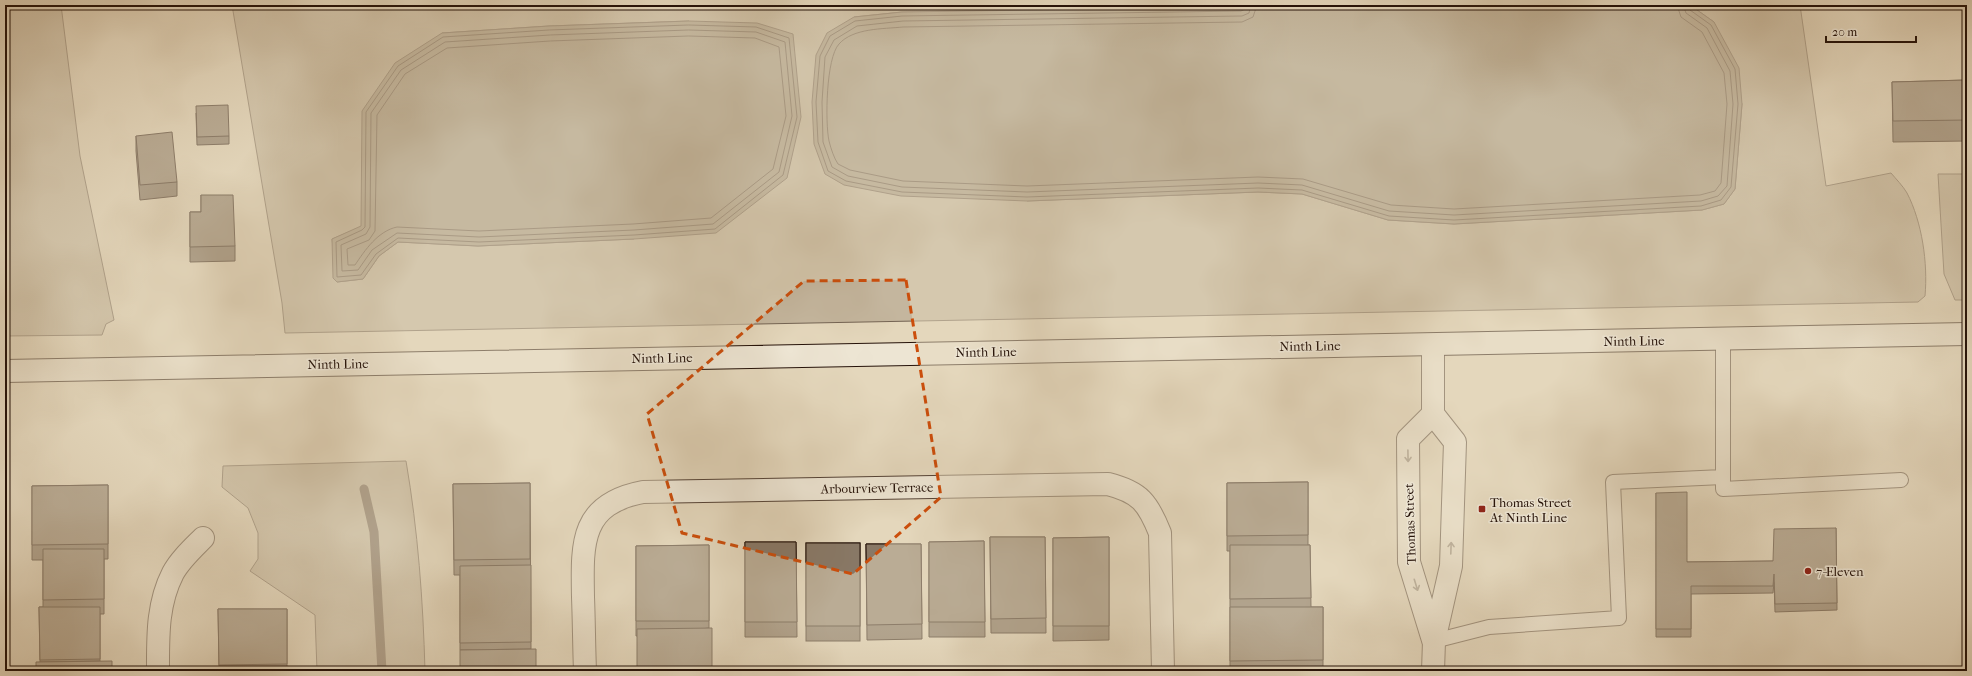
<svg xmlns="http://www.w3.org/2000/svg" width="1972" height="676" font-family="'IM FELL French Canon',serif">
<style>
.green{fill:#c4b69e;stroke:#746454;fill-rule:evenodd}
.water{fill:#a3947f;stroke:#716050}
.lines{fill:none;stroke-linecap:round;stroke-linejoin:round}
.shore{stroke:#645344;stroke-width:1}
.stream{stroke:#716050;stroke-width:9}
.service-casing{stroke:#554336;stroke-width:16}
.minor-casing{stroke:#554336;stroke-width:24}
.tertiary-casing{stroke:#554336;stroke-width:24}
.secondary-casing{stroke:#251209;stroke-width:24}
.service{stroke:#ede5d3;stroke-width:14}
.minor{stroke:#ede5d3;stroke-width:22}
.tertiary{stroke:#ede5d3;stroke-width:22}
.secondary{stroke:#ede5d3;stroke-width:22}
.wall{fill:#756758;stroke:#251209}
.building{fill:#887866;stroke:#251209}
.oneway{stroke:#938678}
.marked{fill:none;stroke:#cb4e0c;stroke-width:3;stroke-dasharray:8 5;stroke-linejoin:round}
.poi-dot{fill:#8f2418;stroke:#ede5d3;stroke-width:1.5}
.labels{text-anchor:middle;dominant-baseline:central;stroke-width:3;stroke-linejoin:round;paint-order:stroke}
.street-label{font-size:13px;fill:#251209;stroke:#ede5d3}
.poi-label{font-size:13px;fill:#251209;stroke:#ede5d3;text-anchor:start}
</style>
<rect width="100%" height="100%" fill="#e4d7bc"/>
<filter id="stains"><feTurbulence type="fractalNoise" baseFrequency=".005" numOctaves="4"/><feColorMatrix values="0 0 0 0 .2 0 0 0 0 .09 0 0 0 0 .02 0 0 0 .5 -.17"/></filter>
<radialGradient id="worn" r=".72"><stop offset=".6" stop-color="#630" stop-opacity="0"/><stop offset="1" stop-color="#630" stop-opacity=".3"/></radialGradient>
<g class="green">
<polygon points="5,5 61,5 80,156 114,320 106,324 102,335 5,336"/>
<path d="M232,5h1137l-467,7 -48,5 173,184 231,-9 44,2 86,26 66,4 248,-14 22,-6 11,-15 7,-85 -28,-82 -24,-17h110l26,181 65,-13c5,6 12,13 16,20 15,29 21,70 18,103l-7,6 -1633,31 -3,-30zM689,21l-55,218 -156,7 -80,-4 -19,14 -16,23 -26,3 -5,-43 29,-12 81,-194 107,-7z"/>
<polygon points="1938,174 1967,174 1967,300 1955,300 1944,274"/>
<path d="M406,461c12,70 17,139 19,210h-108l-2,-56 -65,-44 8,-12v-26l-10,-25 -26,-21 1,-21z"/>
</g>
<g class="water">
<polygon points="1369,5 1690,5 1714,22 1739,68 1742,104 1735,189 1724,204 1702,210 1454,224 1388,220 1302,194 1258,192 1027,201 901,196 844,185 825,174 814,144 812,102 816,55 827,33 854,17 902,12"/>
<polygon points="689,21 757,23 793,34 801,117 787,178 716,233 634,239 478,246 398,242 379,256 363,279 337,282 333,278 332,239 361,226 362,111 395,63 442,33 549,26"/>
</g>
<g class="lines">
<g class="shore">
<polyline points="1246,5 1245,9 1241,11 902,16 855,21 830,36 820,56 816,102 818,142 828,171 846,181 902,192 1027,197 1258,188 1302,190 1389,216 1454,220 1701,206 1721,200 1731,187 1738,104 1735,69 1711,25 1690,10 1688,5"/>
<polyline points="1251,5 1249,13 1242,16 903,21 857,26 834,40 825,57 822,102 823,142 832,167 848,176 902,187 1027,192 1258,183 1302,185 1389,211 1454,215 1701,201 1718,196 1727,186 1733,104 1730,71 1707,28 1686,13 1683,5"/>
<path d="M1257,5l-4,12 -11,5 -339,5c-20,2 -50,1 -64,17 -13,14 -14,78 -10,97 2,8 5,17 9,23l12,6 53,11 124,5 231,-9 45,2 88,26 63,4 246,-14 15,-4 6,-8 6,-79 -3,-31 -22,-41 -21,-15 -4,-12"/>
<polygon points="689,25 756,27 789,38 797,117 783,175 715,229 634,235 479,242 398,238 376,254 361,275 337,277 336,242 362,230 365,227 366,112 398,66 443,37 549,30"/>
<polygon points="689,30 756,32 785,42 792,116 779,172 713,224 634,230 479,237 397,233 372,250 358,270 342,271 341,245 366,234 370,227 371,113 401,70 445,42 550,35"/>
<path d="M689,36l66,2 24,9 7,69 -13,53 -62,49 -78,6 -154,7 -82,-4c-19,4 -32,23 -42,38h-7l-1,-16 22,-9 6,-9 2,-116 28,-41 42,-26 103,-7z"/>
</g>
<polyline class="stream" points="364,489 374,532 382,671"/>
<g class="service-casing">
<g id="service">
<polyline points="1723,477 1723,489 1901,480"/>
<polyline points="1434,641 1489,627 1619,618 1613,482 1723,477 1723,339"/>
</g>
</g>
<g class="minor-casing">
<g id="minor">
<path d="M158,671c0,-34 -1,-67 15,-98 7,-13 19,-24 30,-35"/>
<path d="M585,671c-1,-25 -1,-49 -2,-74 -1,-54 -3,-93 60,-105l465,-8c32,8 40,19 52,49l3,138"/>
</g>
</g>
<g class="tertiary-casing">
<g id="tertiary">
<polyline points="1433,345 1433,414 1455,442 1451,566 1434,641 1433,671"/>
<polyline points="1433,414 1408,439 1409,562 1433,640"/>
</g>
</g>
<g class="secondary-casing">
<polyline id="secondary" points="5,371 1967,334"/>
</g>
<use href="#service" class="service"/>
<use href="#minor" class="minor"/>
<use href="#tertiary" class="tertiary"/>
<use href="#secondary" class="secondary"/>
</g>
<g class="wall">
<polygon points="1967,80 1967,141 1893,142 1892,82"/>
<polygon points="196,113 229,136 229,144 197,145"/>
<polygon points="136,136 177,182 177,196 140,200 136,151"/>
<polygon points="201,195 235,246 235,261 190,262 190,212 201,212"/>
<polygon points="1308,482 1308,545 1310,545 1311,607 1323,607 1323,671 1230,671 1230,551 1227,551 1227,483"/>
<polygon points="530,483 531,649 460,650 460,575 454,575 453,484"/>
<polygon points="108,485 108,559 104,559 104,614 100,614 100,661 40,662 39,607 43,607 43,560 32,560 32,486"/>
<polygon points="1656,493 1687,562 1773,561 1836,528 1837,610 1775,612 1774,582 1773,593 1691,594 1691,637 1656,637"/>
<polygon points="990,537 1045,537 1046,633 991,633"/>
<polygon points="1109,537 1109,640 1053,641 1053,538"/>
<polygon points="984,541 985,637 929,637 929,542"/>
<polygon points="745,542 796,542 797,637 745,637"/>
<rect x="806" y="543" width="54" height="98"/>
<polygon points="866,544 921,544 922,639 867,640"/>
<polygon points="709,545 709,628 636,636 636,546"/>
<polygon points="218,609 287,609 287,671 209,671 219,668"/>
</g>
<g class="building">
<polygon points="1967,80 1967,120 1893,121 1892,82"/>
<polygon points="228,105 229,136 197,137 196,106"/>
<polygon points="172,132 177,182 140,185 136,136"/>
<polygon points="201,195 233,195 235,246 190,247 190,212 201,212"/>
<polygon points="1308,482 1308,535 1227,536 1227,483"/>
<polygon points="530,483 530,559 454,560 453,484"/>
<polygon points="108,485 108,544 32,545 32,486"/>
<polygon points="1687,492 1687,562 1773,561 1774,529 1836,528 1837,603 1775,604 1774,574 1773,586 1691,586 1691,629 1656,629 1656,493"/>
<polygon points="990,537 1045,537 1046,618 991,619"/>
<polygon points="1109,537 1109,626 1053,626 1053,538"/>
<polygon points="984,541 985,622 929,622 929,542"/>
<polygon points="745,542 796,542 797,622 745,622"/>
<rect x="806" y="543" width="54" height="83"/>
<polygon points="866,544 921,544 922,624 867,625"/>
<polygon points="709,545 709,621 636,621 636,546"/>
<polygon points="1230,545 1310,545 1311,598 1230,599"/>
<polygon points="43,549 104,549 104,599 43,600"/>
<polygon points="531,565 531,642 460,643 460,566"/>
<polygon points="39,607 100,607 100,659 40,660"/>
<polygon points="1230,607 1323,607 1323,660 1230,661"/>
<polygon points="218,609 287,609 287,664 219,665"/>
<polygon points="712,628 712,671 637,671 637,629"/>
<polygon points="536,649 536,671 460,671 460,650"/>
<polygon points="112,661 112,671 36,671 36,662"/>
<polygon points="284,667 284,671 209,671 209,668"/>
<polygon points="1313,667 1313,671 1232,671 1232,668"/>
</g>
<defs><path id="oneway-shaft" d="M-6 0H5M1.5-3L5.5 0L1.5 3" fill="none" stroke-width="1.6" stroke-linecap="round" stroke-linejoin="round"/></defs>
<g class="oneway">
<use href="#oneway-shaft" transform="translate(1408 456) rotate(89)"/>
<use href="#oneway-shaft" transform="translate(1451 548) rotate(-88)"/>
<use href="#oneway-shaft" transform="translate(1416 585) rotate(73)"/>
</g>
<path d="M0 0H1972V676H0ZM906,280l35,217 -88,77 -171,-41 -35,-119 157,-133z" fill="#e4d7bc" fill-opacity=".55" fill-rule="evenodd"/>
<path class="marked" d="M906,280l35,217 -88,77 -171,-41 -35,-119 157,-133z"/>
<g class="poi-dot">
<rect x="1478" y="505" width="8" height="8" rx="2"/>
<circle cx="1808" cy="571" r="4"/>
</g>
<g class="labels">
<g class="street-label">
<text transform="translate(1634 341) rotate(-1)">Ninth Line</text>
<text transform="translate(1310 346) rotate(-1)">Ninth Line</text>
<text transform="translate(986 352) rotate(-1)">Ninth Line</text>
<text transform="translate(662 358) rotate(-1)">Ninth Line</text>
<text transform="translate(338 364) rotate(-1)">Ninth Line</text>
<text transform="translate(877 488) rotate(-1)">Arbourview Terrace</text>
<text transform="translate(1410 524) rotate(-92)">Thomas Street</text>
</g>
<g class="poi-label">
<text x="1490" y="502">Thomas Street<tspan x="1490" dy="15">At Ninth Line</tspan></text>
<text x="1816" y="571">7-Eleven</text>
</g>
</g>
<rect width="1972" height="676" fill="none" stroke="#e4d7bc" stroke-width="20"/>
<rect x="6" y="6" width="1960" height="664" fill="none" stroke="#251209" stroke-width="2"/>
<rect x="10" y="10" width="1952" height="656" fill="none" stroke="#251209"/>
<path d="M1826 36v6h90v-6" fill="none" stroke="#251209" stroke-width="2"/>
<text x="1832" y="36" font-size="12" fill="#251209" stroke="#ede5d3" stroke-width="3" paint-order="stroke">20 m</text>
<rect width="100%" height="100%" filter="url(#stains)"/>
<rect width="100%" height="100%" fill="url(#worn)"/>
</svg>
